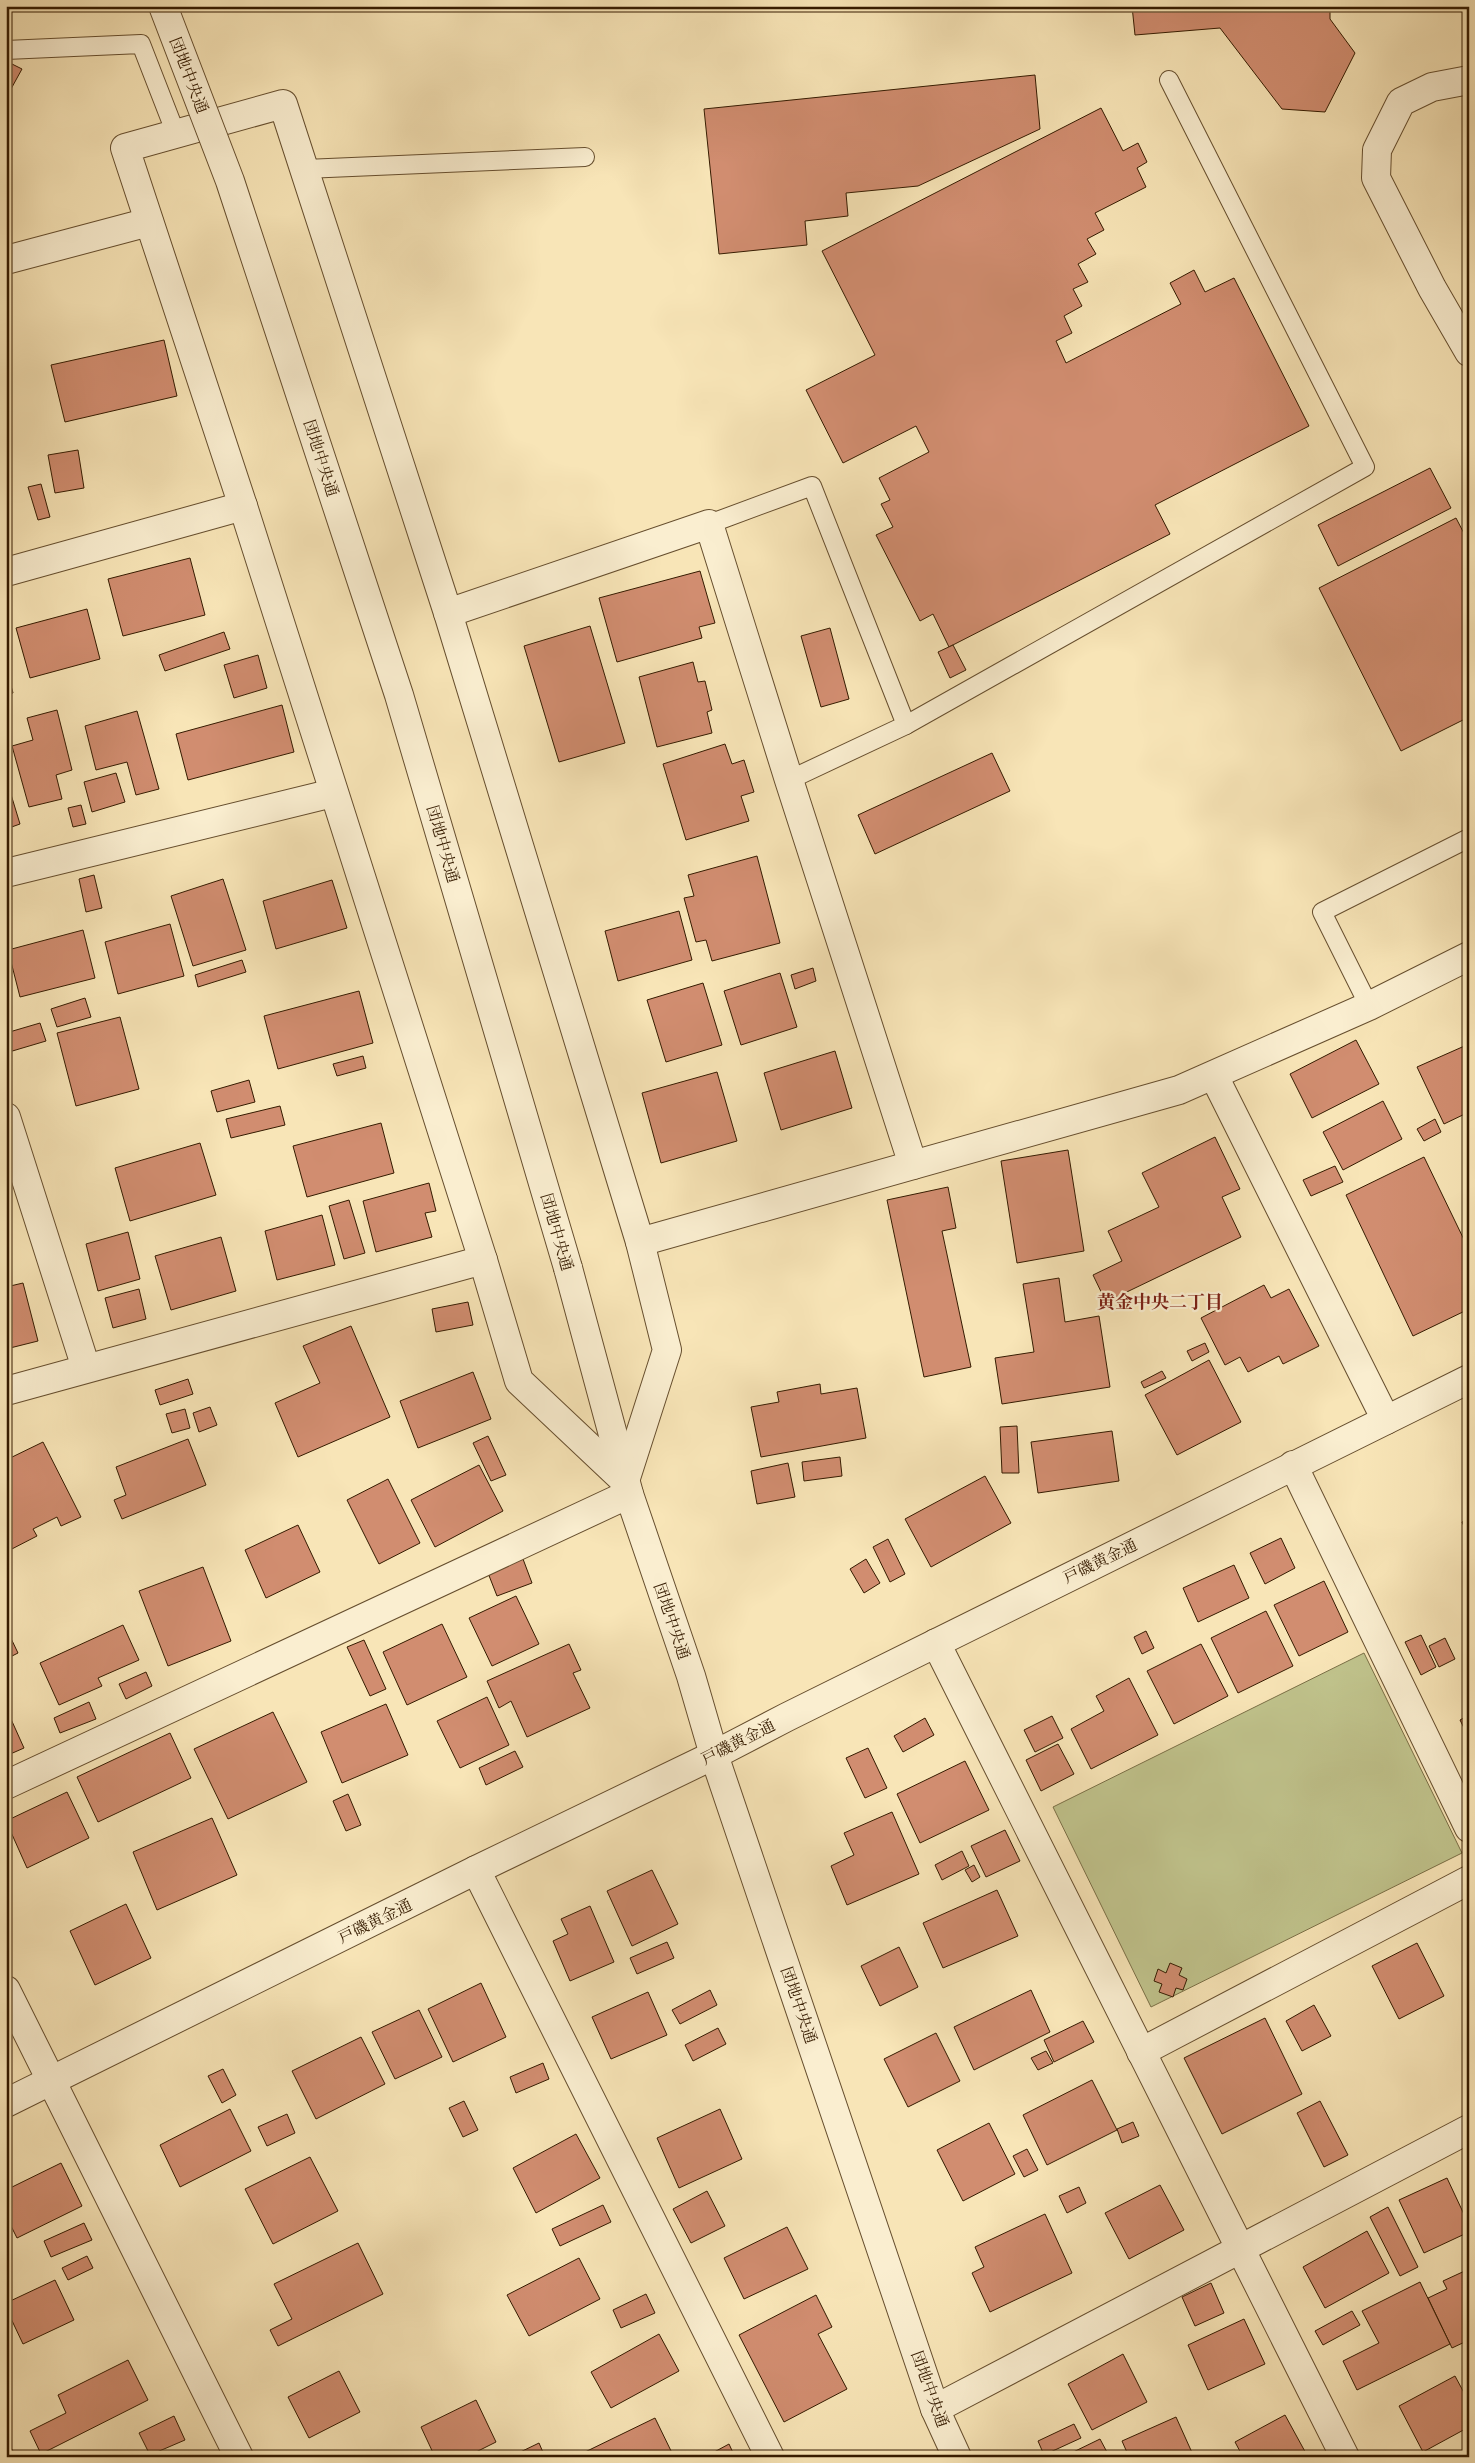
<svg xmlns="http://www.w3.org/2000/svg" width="1475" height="2463" font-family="'IM FELL French Canon','Noto Serif JP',serif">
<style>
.green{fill:#c0c38c;stroke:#7a6f46}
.building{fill:#d18d70;stroke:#351b00}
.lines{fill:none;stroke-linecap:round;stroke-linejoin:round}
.service-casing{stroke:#664e2e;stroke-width:20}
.minor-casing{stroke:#664e2e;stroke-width:30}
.tertiary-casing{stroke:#664e2e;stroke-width:30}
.service{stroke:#faeed0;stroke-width:18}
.minor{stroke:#faeed0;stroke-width:28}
.tertiary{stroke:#faeed0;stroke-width:28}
.tertiary-bridge-casing{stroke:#664e2e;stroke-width:30;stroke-linecap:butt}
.tertiary-bridge{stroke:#faeed0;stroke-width:28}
.labels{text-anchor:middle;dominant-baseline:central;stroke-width:4.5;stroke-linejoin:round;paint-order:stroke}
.street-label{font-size:16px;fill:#351b00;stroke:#faeed0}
.neighbourhood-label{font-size:18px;font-weight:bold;fill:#7a1f14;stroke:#faeed0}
</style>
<rect width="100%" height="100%" fill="#f8e5b7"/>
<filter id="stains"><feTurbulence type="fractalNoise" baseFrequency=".004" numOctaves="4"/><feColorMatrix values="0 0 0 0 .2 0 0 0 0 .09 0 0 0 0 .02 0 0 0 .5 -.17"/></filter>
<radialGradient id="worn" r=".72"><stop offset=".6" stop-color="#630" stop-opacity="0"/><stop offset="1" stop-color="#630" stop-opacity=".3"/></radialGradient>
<polygon class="green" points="1364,1653 1462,1853 1151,2007 1053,1807"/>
<g class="building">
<polygon points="1132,6 1330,6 1330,19 1355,53 1325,112 1282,109 1220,28 1135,35"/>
<polygon points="6,61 22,69 6,98"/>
<polygon points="1035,75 1040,129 918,186 846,193 848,216 805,221 807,245 719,254 704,109"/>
<polygon points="1101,108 1123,151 1138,143 1147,162 1137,168 1146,187 1095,213 1104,230 1087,239 1096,254 1078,264 1088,282 1073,289 1082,306 1064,316 1072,333 1056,341 1066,363 1181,304 1170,283 1194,270 1205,292 1234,278 1309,426 1155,505 1170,534 949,647 933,614 920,621 876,535 893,527 881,504 890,500 879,478 929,452 916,426 843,463 806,390 875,355 822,251"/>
<polygon points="164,340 177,396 65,422 51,365"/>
<polygon points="78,450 84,488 55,493 48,455"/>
<polygon points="1430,468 1451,508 1338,566 1318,525"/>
<polygon points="41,484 50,517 38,520 28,487"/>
<polygon points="1456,518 1469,543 1469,717 1401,751 1319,588"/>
<polygon points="190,558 205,615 123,636 108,579"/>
<polygon points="700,571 715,623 699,627 702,638 617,662 599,598"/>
<polygon points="87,609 100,659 30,678 16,628"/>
<polygon points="590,626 625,743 559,762 524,646"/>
<polygon points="830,628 849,699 821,707 801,636"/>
<polygon points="224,632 230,649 165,671 159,655"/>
<polygon points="953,645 966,670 950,678 938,652"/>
<polygon points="258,655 267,688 234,698 224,665"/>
<polygon points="693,662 698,682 705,681 712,710 707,712 712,733 657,747 639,677"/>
<polygon points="6,667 13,693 6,695"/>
<polygon points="282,705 294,752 188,780 176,734"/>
<polygon points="57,710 72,770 56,775 62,799 29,807 12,746 33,740 27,718"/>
<polygon points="137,711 159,789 136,795 127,762 96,770 85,726"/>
<polygon points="725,744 732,764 744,760 754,792 741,796 749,821 686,840 663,764"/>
<polygon points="992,753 1010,791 875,854 858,815"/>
<polygon points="116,773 125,802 92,812 84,782"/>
<polygon points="6,778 20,824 6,829"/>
<polygon points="81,805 86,824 73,827 68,808"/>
<polygon points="757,856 780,943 712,961 706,940 696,942 684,898 694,896 688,875"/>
<polygon points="94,875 102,908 86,912 79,879"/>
<polygon points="223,879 246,950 193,966 171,896"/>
<polygon points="332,880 347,928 276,949 263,901"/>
<polygon points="679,911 692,960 618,981 605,931"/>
<polygon points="170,924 184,976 118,994 105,942"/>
<polygon points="83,930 95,978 20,997 8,950"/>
<polygon points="242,960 246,972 198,987 195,975"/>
<polygon points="813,968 816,981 795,989 791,975"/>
<polygon points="780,973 797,1027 741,1045 724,991"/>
<polygon points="703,983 722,1045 666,1062 647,1000"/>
<polygon points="359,991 373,1043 278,1069 264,1016"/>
<polygon points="85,998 91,1017 57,1027 51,1009"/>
<polygon points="120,1017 139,1089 76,1106 57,1033"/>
<polygon points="40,1023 46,1041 9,1052 6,1033"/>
<polygon points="1356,1040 1379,1084 1312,1118 1290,1074"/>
<polygon points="1469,1044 1469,1112 1444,1124 1417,1067"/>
<polygon points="835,1051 852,1108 781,1130 764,1073"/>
<polygon points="363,1056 366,1068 337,1076 333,1064"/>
<polygon points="717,1072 737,1141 661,1163 642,1093"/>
<polygon points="249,1080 255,1102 217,1112 211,1091"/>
<polygon points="1383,1101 1402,1139 1343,1170 1323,1132"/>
<polygon points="280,1106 285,1125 231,1138 226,1119"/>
<polygon points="1435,1119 1441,1132 1424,1141 1417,1129"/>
<polygon points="381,1123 394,1173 307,1197 293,1146"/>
<polygon points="1215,1137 1240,1189 1222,1197 1241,1237 1106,1302 1093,1275 1122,1261 1108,1231 1159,1207 1142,1173"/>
<polygon points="200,1143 216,1195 130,1221 115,1168"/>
<polygon points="1068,1150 1084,1251 1017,1263 1001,1161"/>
<polygon points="1424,1157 1469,1250 1469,1309 1413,1336 1346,1195"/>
<polygon points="1335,1166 1343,1182 1311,1196 1303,1180"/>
<polygon points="429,1183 436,1211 425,1213 432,1237 376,1252 363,1201"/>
<polygon points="948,1187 956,1228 942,1231 971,1367 924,1377 887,1200"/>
<polygon points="349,1200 365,1253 344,1259 329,1206"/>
<polygon points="322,1215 335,1265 277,1280 265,1231"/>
<polygon points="128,1232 140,1279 98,1291 86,1244"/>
<polygon points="221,1237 236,1291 171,1310 155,1256"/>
<polygon points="1059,1278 1065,1322 1099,1316 1110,1387 1002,1404 995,1358 1034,1352 1023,1284"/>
<polygon points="23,1283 38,1341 6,1349 6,1287"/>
<polygon points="1264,1285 1271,1298 1289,1289 1319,1346 1283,1364 1279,1356 1248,1372 1240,1357 1225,1365 1201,1318"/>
<polygon points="139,1289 146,1319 113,1328 105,1298"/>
<polygon points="468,1302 473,1325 436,1332 432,1309"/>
<polygon points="351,1326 390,1417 298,1457 275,1403 320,1383 303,1346"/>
<polygon points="1205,1343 1209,1352 1192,1361 1187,1351"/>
<polygon points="1209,1360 1241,1422 1177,1455 1145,1395"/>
<polygon points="1162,1371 1166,1378 1144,1388 1141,1382"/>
<polygon points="473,1372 491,1419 418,1448 400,1401"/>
<polygon points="188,1379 193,1394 160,1405 155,1390"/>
<polygon points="820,1384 821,1394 857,1388 866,1438 761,1457 751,1407 779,1402 777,1392"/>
<polygon points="210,1407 217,1425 199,1432 193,1413"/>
<polygon points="185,1409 190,1428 172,1433 166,1414"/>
<polygon points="1017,1426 1019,1473 1002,1473 1000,1427"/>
<polygon points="1112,1431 1119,1481 1038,1493 1031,1442"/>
<polygon points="488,1436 506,1475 491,1481 473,1443"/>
<polygon points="188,1439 206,1485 122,1519 114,1500 126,1495 116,1467"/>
<polygon points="43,1442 81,1517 61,1526 57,1517 33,1529 37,1536 6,1552 6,1460"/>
<polygon points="840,1457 842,1476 804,1481 802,1462"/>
<polygon points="788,1463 795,1497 757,1504 751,1471"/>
<polygon points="479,1465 503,1511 435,1547 411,1500"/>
<polygon points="985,1476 1011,1523 931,1567 905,1519"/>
<polygon points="388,1479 420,1543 379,1564 347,1500"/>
<polygon points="1469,1519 1469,1537 1462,1522"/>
<polygon points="298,1525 320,1572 266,1598 245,1550"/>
<polygon points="1281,1538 1295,1568 1265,1584 1250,1553"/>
<polygon points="888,1539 905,1574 890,1582 873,1547"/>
<polygon points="523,1559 532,1583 497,1596 488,1573"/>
<polygon points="866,1559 880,1583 864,1593 850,1569"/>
<polygon points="1234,1565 1249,1598 1198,1622 1183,1588"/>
<polygon points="203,1567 231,1641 168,1666 139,1591"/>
<polygon points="1324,1581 1348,1632 1299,1656 1274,1605"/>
<polygon points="516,1596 539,1644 492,1666 469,1618"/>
<polygon points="1266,1611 1293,1666 1238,1693 1211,1638"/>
<polygon points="442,1624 467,1677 407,1705 383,1652"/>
<polygon points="123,1625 139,1660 98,1678 102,1686 59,1705 40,1663"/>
<polygon points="6,1628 18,1653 6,1659"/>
<polygon points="1146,1631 1154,1648 1142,1654 1134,1637"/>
<polygon points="1421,1635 1436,1667 1421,1675 1405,1642"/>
<polygon points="1445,1638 1455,1659 1439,1667 1429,1646"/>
<polygon points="364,1640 386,1689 370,1696 347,1647"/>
<polygon points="569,1644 581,1670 573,1673 590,1708 527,1737 511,1701 499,1708 487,1681"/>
<polygon points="1201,1644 1228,1696 1174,1724 1147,1671"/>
<polygon points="146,1672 152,1686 126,1699 119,1684"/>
<polygon points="1129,1678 1158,1735 1091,1769 1071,1729 1104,1711 1096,1696"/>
<polygon points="487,1697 509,1745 460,1768 437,1721"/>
<polygon points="89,1702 96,1719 60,1733 54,1718"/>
<polygon points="386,1704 408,1755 342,1783 321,1732"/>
<polygon points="6,1708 24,1748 8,1755 6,1749"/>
<polygon points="273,1712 307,1782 228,1819 194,1749"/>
<polygon points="1469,1715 1469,1738 1460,1720"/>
<polygon points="1052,1716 1063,1738 1035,1752 1024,1730"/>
<polygon points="925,1718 934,1735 903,1752 894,1736"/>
<polygon points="170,1733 191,1778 98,1822 77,1777"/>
<polygon points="1058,1744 1074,1774 1041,1791 1026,1760"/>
<polygon points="868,1748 887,1788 865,1798 846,1758"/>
<polygon points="515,1751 523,1767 486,1785 479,1768"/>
<polygon points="965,1761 989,1810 920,1843 897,1794"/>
<polygon points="67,1792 89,1838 27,1868 6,1821"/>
<polygon points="348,1794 361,1825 346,1831 333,1801"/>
<polygon points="892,1812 919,1874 847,1905 831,1866 854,1855 844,1833"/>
<polygon points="212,1818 237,1875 157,1910 133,1852"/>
<polygon points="1005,1830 1020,1861 986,1877 971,1846"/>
<polygon points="962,1851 969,1866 942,1880 935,1865"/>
<polygon points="974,1865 980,1877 972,1882 965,1870"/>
<polygon points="652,1870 678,1924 632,1946 607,1891"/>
<polygon points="997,1890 1018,1936 943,1968 923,1923"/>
<polygon points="126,1904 151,1958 95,1985 70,1931"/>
<polygon points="590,1906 614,1962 570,1981 553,1941 568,1934 561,1919"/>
<polygon points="667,1942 674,1958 637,1974 630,1958"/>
<polygon points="1417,1943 1444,1996 1399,2019 1372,1966"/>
<polygon points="899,1947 918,1987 880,2006 861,1966"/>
<polygon points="1170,1963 1182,1968 1179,1975 1187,1979 1183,1990 1176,1988 1173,1997 1159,1992 1162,1984 1154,1981 1158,1969 1166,1973"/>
<polygon points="481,1983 506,2037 453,2062 428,2009"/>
<polygon points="710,1990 717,2005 680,2024 672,2010"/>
<polygon points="1031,1990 1050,2032 974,2070 954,2027"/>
<polygon points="648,1992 667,2035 611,2059 592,2017"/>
<polygon points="1314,2005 1331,2036 1302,2051 1286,2021"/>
<polygon points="419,2010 442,2057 395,2079 372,2032"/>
<polygon points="1265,2018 1302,2094 1222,2134 1184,2058"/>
<polygon points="1083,2021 1094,2042 1054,2062 1044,2040"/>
<polygon points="718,2028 726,2044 693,2061 685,2045"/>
<polygon points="936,2033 960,2081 908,2107 884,2059"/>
<polygon points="361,2037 385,2084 316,2119 292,2071"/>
<polygon points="1046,2051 1053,2063 1038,2070 1031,2058"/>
<polygon points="543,2063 549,2079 516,2093 510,2077"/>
<polygon points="223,2069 236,2095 222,2103 208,2076"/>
<polygon points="1092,2080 1117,2130 1047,2165 1023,2115"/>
<polygon points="464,2101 478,2130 463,2137 449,2108"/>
<polygon points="1320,2101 1348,2155 1324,2167 1297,2113"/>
<polygon points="230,2109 251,2151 180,2187 160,2145"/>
<polygon points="720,2109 742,2159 679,2188 657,2138"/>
<polygon points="287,2114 295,2133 267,2146 258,2127"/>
<polygon points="1133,2122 1139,2136 1122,2143 1117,2129"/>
<polygon points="989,2123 1015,2174 963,2201 937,2150"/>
<polygon points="576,2134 600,2178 536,2213 513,2168"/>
<polygon points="1027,2149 1038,2170 1024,2177 1013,2156"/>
<polygon points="310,2157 338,2211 273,2244 245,2189"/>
<polygon points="61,2163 82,2206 17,2238 6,2216 6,2190"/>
<polygon points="1447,2178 1469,2225 1469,2232 1424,2253 1399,2200"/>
<polygon points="1160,2185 1184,2230 1129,2259 1105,2213"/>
<polygon points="1079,2187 1086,2203 1067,2213 1059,2196"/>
<polygon points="707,2191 725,2226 691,2243 673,2209"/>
<polygon points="603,2205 611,2222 560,2246 552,2229"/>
<polygon points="1388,2207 1418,2267 1400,2276 1370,2217"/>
<polygon points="1045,2214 1072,2273 990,2312 972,2273 984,2267 975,2247"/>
<polygon points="84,2223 92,2240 51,2257 44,2241"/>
<polygon points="787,2227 808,2269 744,2299 724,2258"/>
<polygon points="1367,2231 1389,2273 1325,2308 1303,2267"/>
<polygon points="358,2243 383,2294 278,2346 270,2330 292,2319 274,2284"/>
<polygon points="87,2256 93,2268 68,2280 62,2268"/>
<polygon points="579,2258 600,2299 529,2336 507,2295"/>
<polygon points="1469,2269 1469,2340 1452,2348 1428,2298 1447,2289 1443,2281"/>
<polygon points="55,2280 74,2320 23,2344 6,2308 6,2303"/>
<polygon points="1420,2282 1450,2344 1357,2390 1343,2361 1379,2343 1362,2311"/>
<polygon points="1211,2283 1224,2313 1195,2326 1182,2297"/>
<polygon points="646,2294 655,2313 621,2328 613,2310"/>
<polygon points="816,2295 832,2327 818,2334 847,2389 784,2422 739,2335"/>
<polygon points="1352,2311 1360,2325 1323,2345 1315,2331"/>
<polygon points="1244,2319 1265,2364 1208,2390 1188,2345"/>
<polygon points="659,2334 679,2371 611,2408 591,2372"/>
<polygon points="1123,2354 1147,2402 1092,2430 1068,2384"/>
<polygon points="128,2360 148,2400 41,2454 30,2431 66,2413 58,2395"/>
<polygon points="339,2371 360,2412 309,2438 288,2397"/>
<polygon points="1455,2376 1469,2402 1469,2427 1423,2452 1399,2406"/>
<polygon points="476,2400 496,2442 466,2457 435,2457 421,2427"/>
<polygon points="1285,2415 1308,2457 1243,2457 1235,2442"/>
<polygon points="174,2416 185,2440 150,2455 139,2433"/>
<polygon points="1176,2417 1194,2457 1129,2457 1122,2441"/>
<polygon points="655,2418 674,2457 585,2457 583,2453"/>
<polygon points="1074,2424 1081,2438 1044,2455 1038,2441"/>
<polygon points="6,2438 16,2457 6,2457"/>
<polygon points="1100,2439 1108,2454 1102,2457 1063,2457"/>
<polygon points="539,2443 545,2457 510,2457"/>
<polygon points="729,2444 735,2457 705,2457"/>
</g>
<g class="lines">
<g class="service-casing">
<g id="service">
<polyline points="6,50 141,44 176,134"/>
<polyline points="305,169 585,157"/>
<polyline points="709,524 812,486 906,725 789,780"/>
<polyline points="906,725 1365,467 1169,80"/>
<polyline points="1369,1006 1322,912 1469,838"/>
</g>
</g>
<g class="minor-casing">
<g id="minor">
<polyline points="1469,80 1432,87 1401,102 1377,150 1376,178 1432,288 1469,352"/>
<polygon points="283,104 448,613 640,1242 667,1350 625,1481 519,1381 483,1260 243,506 125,148"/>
<polyline points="6,260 149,222"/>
<polyline points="6,572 243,506"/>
<polyline points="448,613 709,524 789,780 913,1165"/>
<polyline points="6,873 333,793"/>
<polyline points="1214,1076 1386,1420"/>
<polyline points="6,1117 86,1368"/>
<polyline points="6,1391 483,1260"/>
<polyline points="1293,1465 1469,1828"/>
<polyline points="936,1643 1345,2457"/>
<polyline points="6,1785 629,1494"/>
<polyline points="476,1870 770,2457"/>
<polyline points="6,1990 239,2457"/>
<polyline points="1141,2052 1469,1880"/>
<polyline points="935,2409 1469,2129"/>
</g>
</g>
<g class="tertiary-casing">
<g id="tertiary">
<polyline points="640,1242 1179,1090 1369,1006 1469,956"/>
<polyline points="568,1268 629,1494 691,1676 714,1755 935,2409 957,2457"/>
<polyline points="6,2103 476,1870 714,1755 787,1717 1469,1379"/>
</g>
</g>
<use href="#service" class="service"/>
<use href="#minor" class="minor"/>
<use href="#tertiary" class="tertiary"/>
<g class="tertiary-bridge-casing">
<polyline id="tertiary-bridge" points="163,6 230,181 399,695 568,1268"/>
</g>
<use href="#tertiary-bridge" class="tertiary-bridge"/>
</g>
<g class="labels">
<g class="street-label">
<text transform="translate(189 75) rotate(69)">団地中央通</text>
<text transform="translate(321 458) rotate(72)">団地中央通</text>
<text transform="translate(443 844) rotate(74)">団地中央通</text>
<text transform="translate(557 1232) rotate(74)">団地中央通</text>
<text transform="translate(1100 1561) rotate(-26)">戸磯黄金通</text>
<text transform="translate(672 1621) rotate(71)">団地中央通</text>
<text transform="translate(738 1742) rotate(-27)">戸磯黄金通</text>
<text transform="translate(375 1921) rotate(-26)">戸磯黄金通</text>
<text transform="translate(799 2005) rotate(71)">団地中央通</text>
<text transform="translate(930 2389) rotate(70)">団地中央通</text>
</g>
<g class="neighbourhood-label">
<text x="1160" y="1302">黄金中央二丁目</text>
</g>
</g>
<rect width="1475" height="2463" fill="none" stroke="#f8e5b7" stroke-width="25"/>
<rect x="8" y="8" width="1460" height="2448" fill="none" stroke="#351b00" stroke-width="2.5"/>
<rect x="12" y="12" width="1450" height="2438" fill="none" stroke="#351b00"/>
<rect width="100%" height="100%" filter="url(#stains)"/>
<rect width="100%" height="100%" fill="url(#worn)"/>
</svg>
